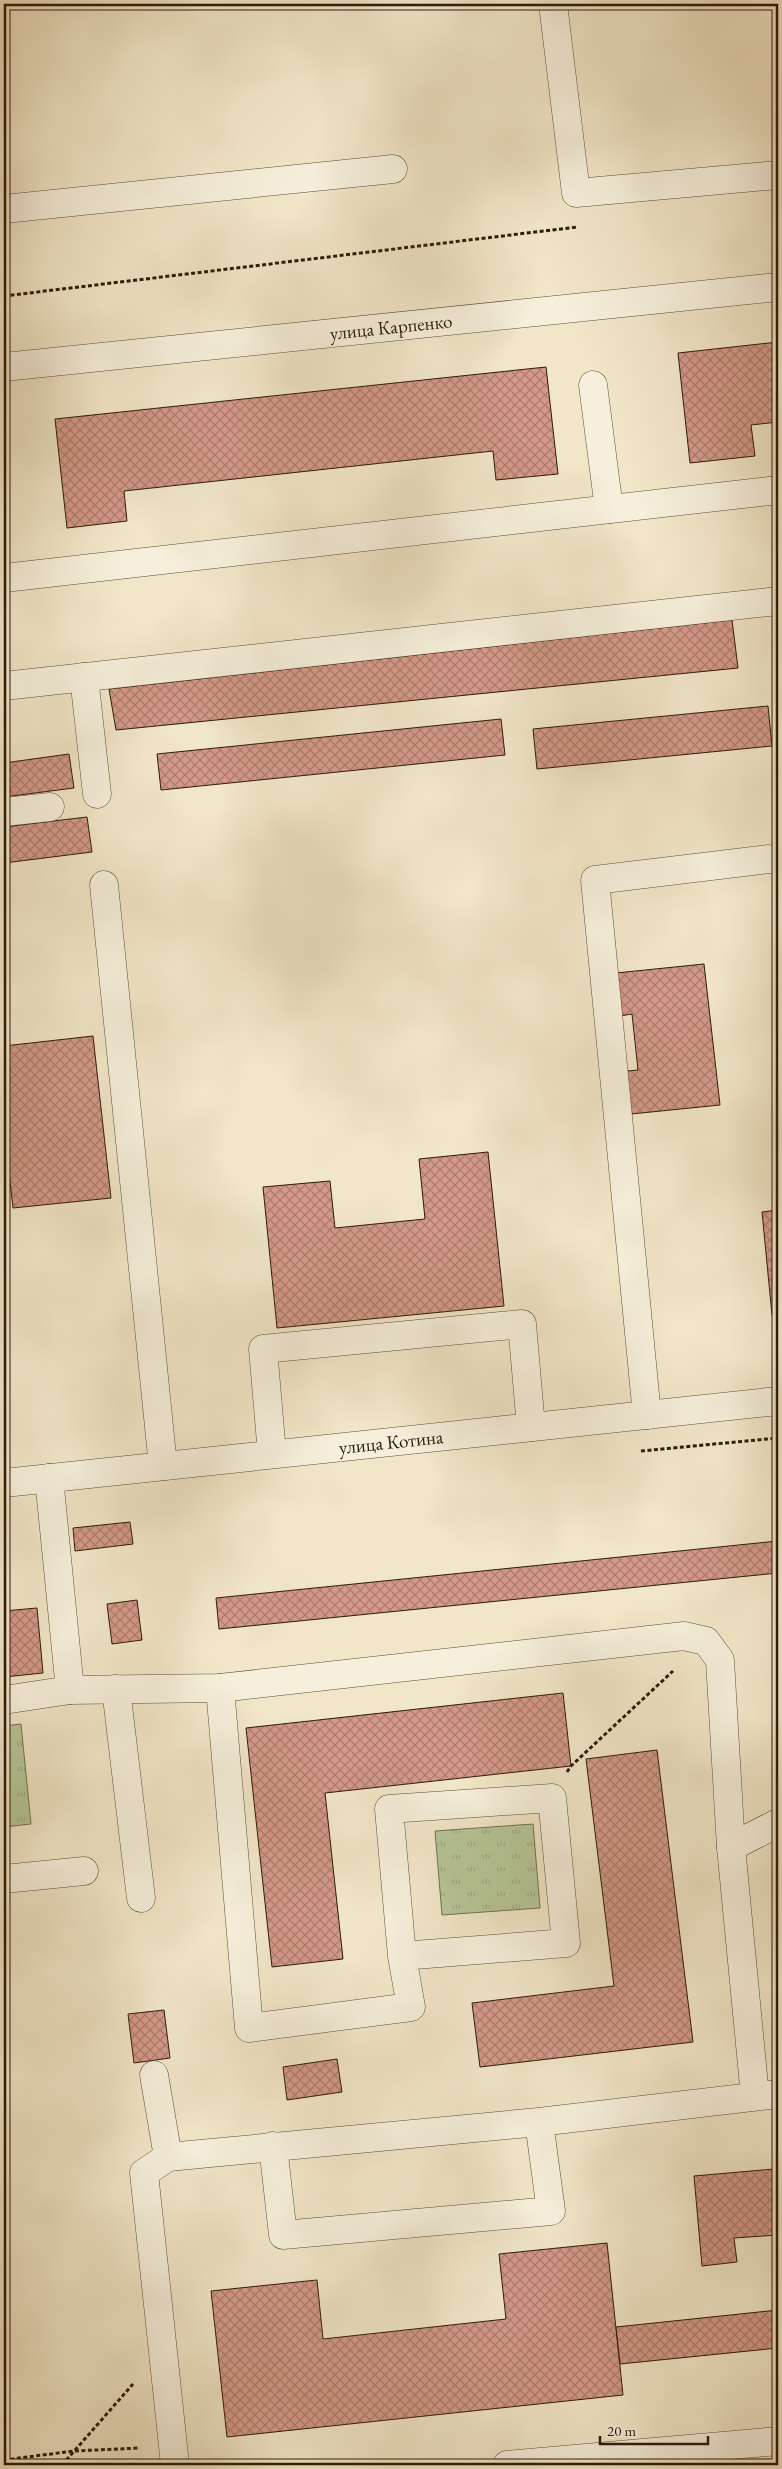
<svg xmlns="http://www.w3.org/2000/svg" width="782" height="2469" font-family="'EB Garamond',serif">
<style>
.grass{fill:url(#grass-tufts);stroke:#727050}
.pitch{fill:#b7c698;stroke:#727050}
.building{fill:url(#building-cross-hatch);stroke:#2e1a09}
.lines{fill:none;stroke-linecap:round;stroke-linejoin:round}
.minor-casing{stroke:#5f4d38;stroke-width:29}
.path{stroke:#2e1a09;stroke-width:3;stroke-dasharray:4 2.5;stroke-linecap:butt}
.minor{stroke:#f6efdb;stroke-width:28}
.labels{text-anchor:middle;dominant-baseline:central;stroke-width:4;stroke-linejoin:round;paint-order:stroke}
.street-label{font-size:19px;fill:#2e1a09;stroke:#f6efdb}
</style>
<defs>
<pattern id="grass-tufts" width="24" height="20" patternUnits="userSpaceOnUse" patternTransform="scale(1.25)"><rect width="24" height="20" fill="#b7c698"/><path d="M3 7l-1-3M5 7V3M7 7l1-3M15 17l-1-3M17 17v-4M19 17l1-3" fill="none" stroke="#9eaa82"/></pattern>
<pattern id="building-cross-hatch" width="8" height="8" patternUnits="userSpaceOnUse" patternTransform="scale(1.25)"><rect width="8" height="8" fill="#d49987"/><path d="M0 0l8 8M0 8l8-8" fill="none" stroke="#ac7c6d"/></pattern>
</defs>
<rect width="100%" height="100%" fill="#f1e6c7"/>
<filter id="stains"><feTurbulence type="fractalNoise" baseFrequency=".004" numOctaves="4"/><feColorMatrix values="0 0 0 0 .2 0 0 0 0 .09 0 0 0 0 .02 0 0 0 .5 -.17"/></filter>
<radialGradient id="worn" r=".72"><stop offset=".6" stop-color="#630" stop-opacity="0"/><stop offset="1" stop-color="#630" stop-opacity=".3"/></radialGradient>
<g class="grass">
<polygon points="21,1724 31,1824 4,1827 4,1726"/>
<polygon points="533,1824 540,1908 442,1915 435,1831"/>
</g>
<polygon class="pitch" points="4,2176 9,2235 4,2235"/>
<g class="building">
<polygon points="778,342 778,422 751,425 755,456 690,463 678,353"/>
<polygon points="546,367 558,474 496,480 493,451 124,491 127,521 67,528 55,419"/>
<polygon points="732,620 738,668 116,730 109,689"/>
<polygon points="768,706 772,746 537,769 533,729"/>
<polygon points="501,719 505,755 161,790 157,754"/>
<polygon points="69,754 74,788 4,797 4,763"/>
<polygon points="87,817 92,852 4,863 4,827"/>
<polygon points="704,964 720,1105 631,1114 627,1071 638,1070 632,1014 620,1016 616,973"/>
<polygon points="93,1036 111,1198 13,1208 4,1129 4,1046"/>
<polygon points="488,1152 504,1306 277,1328 263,1187 330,1181 335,1228 425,1219 419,1159"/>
<polygon points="778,1210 778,1314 772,1315 762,1212"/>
<polygon points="4,1380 7,1416 4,1416"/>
<polygon points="130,1522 133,1544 75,1551 73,1528"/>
<polygon points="778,1541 778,1573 219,1629 216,1598"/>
<polygon points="137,1600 142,1640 112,1644 107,1604"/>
<polygon points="37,1608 43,1673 4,1677 4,1611"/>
<polygon points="563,1693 571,1766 325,1793 343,1959 272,1967 246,1728"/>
<polygon points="657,1750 693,2042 480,2067 472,2003 614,1986 586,1759"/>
<polygon points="778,1839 778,1897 773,1840"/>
<polygon points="164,2010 170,2058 134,2063 128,2014"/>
<polygon points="337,2059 342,2092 287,2100 283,2067"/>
<polygon points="774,2169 778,2235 734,2238 737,2262 702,2266 694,2176"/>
<polygon points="607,2243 623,2395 227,2437 211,2291 317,2280 323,2339 506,2319 499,2254"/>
<polygon points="778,2310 778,2348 620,2364 616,2327"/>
</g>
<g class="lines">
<g class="minor-casing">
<g id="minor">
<polyline points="553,4 576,193 778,175"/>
<polyline points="4,209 393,169"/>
<polyline points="4,367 778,287"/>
<polyline points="593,385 609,509"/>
<polyline points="4,578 778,490"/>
<polyline points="84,677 97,794"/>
<polyline points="4,686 778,601"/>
<polyline points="4,812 50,807"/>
<polyline points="104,885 163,1466"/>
<polyline points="647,1415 595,880 769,859"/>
<polyline points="272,1454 263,1349 522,1324 531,1427"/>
<polyline points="4,1483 778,1401"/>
<polyline points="220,1688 249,2028 411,2007 402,1956 389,1809 552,1798 566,1943 402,1956"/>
<polyline points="116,1689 141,1898"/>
<polyline points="70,1690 220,1688 684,1636 706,1641 720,1660 731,1847"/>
<polyline points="4,1700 70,1690 49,1478"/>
<polyline points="4,1879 84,1871"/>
<polyline points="154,2075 168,2157"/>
<polyline points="755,2096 731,1847 778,1823"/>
<polyline points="273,2146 283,2235 551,2211 539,2122"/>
<polyline points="175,2465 144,2173 168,2157 539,2122 778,2094"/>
<polyline points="507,2465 778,2441"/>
</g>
</g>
<g class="path">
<polyline points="4,296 577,227"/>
<polyline points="641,1451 778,1438"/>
<polyline points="567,1772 571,1766 673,1671"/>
<polyline points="4,2460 74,2451 140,2448"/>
<polyline points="62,2465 133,2384"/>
</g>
<use href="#minor" class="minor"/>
</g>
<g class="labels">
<g class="street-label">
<text transform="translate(391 327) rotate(-6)">улица Карпенко</text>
<text transform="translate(391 1442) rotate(-6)">улица Котина</text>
</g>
</g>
<rect width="782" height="2469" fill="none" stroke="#f1e6c7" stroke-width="20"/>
<rect x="5" y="5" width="772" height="2459" fill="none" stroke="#2e1a09" stroke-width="2.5"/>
<rect x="10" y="10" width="762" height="2449" fill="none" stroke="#2e1a09"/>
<path d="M600 2436v8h108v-8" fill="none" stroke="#2e1a09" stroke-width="2.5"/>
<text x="607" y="2436" font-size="15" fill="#2e1a09" stroke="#f6efdb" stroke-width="4" paint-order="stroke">20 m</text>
<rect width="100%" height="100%" filter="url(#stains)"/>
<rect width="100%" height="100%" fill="url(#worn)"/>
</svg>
